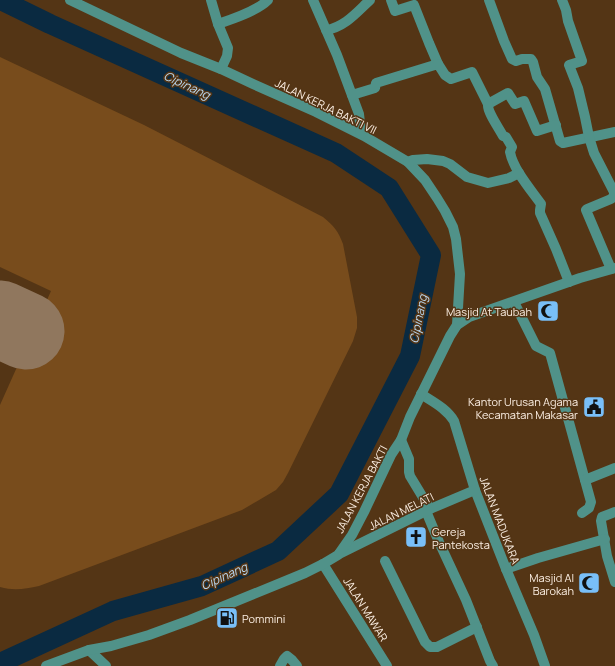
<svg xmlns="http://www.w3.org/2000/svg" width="615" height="666" font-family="Manrope,sans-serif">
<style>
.green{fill:#784c1c}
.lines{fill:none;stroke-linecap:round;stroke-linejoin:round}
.river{stroke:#0a2a41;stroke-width:20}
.runway{stroke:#90775e;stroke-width:77}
.minor{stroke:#509289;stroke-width:10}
.labels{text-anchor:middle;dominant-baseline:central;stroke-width:3;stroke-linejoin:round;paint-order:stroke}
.street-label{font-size:11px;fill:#fbeee2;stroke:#543515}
.poi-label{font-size:11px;fill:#fbeee2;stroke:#543515;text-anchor:end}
.water-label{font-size:12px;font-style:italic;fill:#b9d9f3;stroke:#543515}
</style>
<rect width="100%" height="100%" fill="#543515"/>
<path class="green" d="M0,57l144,68 179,92c11,9 15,14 20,27l14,73v11l-4,13 -65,132 -5,9 -7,8 -34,20 -203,76c-14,3 -25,5 -39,1v-182l51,-114 -51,-24z"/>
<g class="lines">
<polyline class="river" points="0,663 113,611 202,586 278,551 339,494 410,356 431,255 389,188 336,153 50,24 1,0"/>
<polyline class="runway" points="0,319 26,331"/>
<g class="minor">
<polyline points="70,0 181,53 221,69 253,84 316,112 364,136 408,162 425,180 437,198 445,211 453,227 456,239 460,274 457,325"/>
<polyline points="211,0 218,24 228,48 227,56 221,69"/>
<polyline points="313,0 337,55 359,114 360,123 361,134"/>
<polyline points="391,0 395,11 414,5 429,43 438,64"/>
<polyline points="489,0 504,41 512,59 516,61 522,59 531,59 533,62 537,77 545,89 560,141 563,143 615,132"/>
<polyline points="562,0 566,10 568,21 582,61 569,65 578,88 585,117 589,137 594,153 614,192 614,196 611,199 587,209 586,210 611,269"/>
<path d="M218,24c15,-5 39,-13 50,-24"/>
<path d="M326,30c19,-3 31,-18 44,-30"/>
<polyline points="352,95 375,88 376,83 438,64 445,75 451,79 472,72 488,104 508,93 515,104 524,101 537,131 556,125"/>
<path d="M488,104c-1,8 11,24 15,32l3,1 6,10 -2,5c3,17 21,38 31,52l-1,6v3l16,36 13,33"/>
<polyline points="408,162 413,160 427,159 443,161 450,164 467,177 488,183 509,178 519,173"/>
<polyline points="514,302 536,346 550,353 591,502 589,508 582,513"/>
<path d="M421,394c12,8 25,14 33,27l21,69 31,79 28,66 11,31"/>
<polyline points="401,440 409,459 409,472 410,476 430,509"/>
<polyline points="585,480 615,468"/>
<polyline points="426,511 439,542 466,600 490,661 493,666"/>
<polyline points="615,512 602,517 601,521 607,556 615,582"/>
<polyline points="339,554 430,509 475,490"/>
<polyline points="385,561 425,642 430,647 437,647 477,627"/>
<polyline points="323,564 387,666"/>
<polyline points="506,569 538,558 605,539"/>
<polyline points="89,650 106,666"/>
<polyline points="46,666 89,650 111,646 149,635 190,620 305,573 323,564 338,555 352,535 364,512 391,455 401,440 410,417 450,336 457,325 469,317 580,278 615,268"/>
<polyline points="280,666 284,659 287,656 292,660 297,666"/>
</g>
</g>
<defs>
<g id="mosque-square" transform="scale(1.15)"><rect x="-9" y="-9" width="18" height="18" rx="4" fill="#79bff8" stroke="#543515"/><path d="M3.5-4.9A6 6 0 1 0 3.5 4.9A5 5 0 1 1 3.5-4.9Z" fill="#111"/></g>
<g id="civic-square" transform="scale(1.15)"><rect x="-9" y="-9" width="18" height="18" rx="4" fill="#79bff8" stroke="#543515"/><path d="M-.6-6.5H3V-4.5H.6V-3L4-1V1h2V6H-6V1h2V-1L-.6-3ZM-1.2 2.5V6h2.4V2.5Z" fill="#111"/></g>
<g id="church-square" transform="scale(1.15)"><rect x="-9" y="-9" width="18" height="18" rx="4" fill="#79bff8" stroke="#543515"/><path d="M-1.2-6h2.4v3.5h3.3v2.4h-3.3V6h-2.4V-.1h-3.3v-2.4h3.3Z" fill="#111"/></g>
<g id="fuel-square" transform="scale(1.15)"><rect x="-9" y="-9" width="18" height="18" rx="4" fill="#79bff8" stroke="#543515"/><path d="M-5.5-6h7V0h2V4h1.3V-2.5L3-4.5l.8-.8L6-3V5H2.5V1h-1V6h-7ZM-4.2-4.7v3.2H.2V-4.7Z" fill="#111"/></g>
</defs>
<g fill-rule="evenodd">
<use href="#mosque-square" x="548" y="311"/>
<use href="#civic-square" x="594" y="407"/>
<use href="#church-square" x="416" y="537"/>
<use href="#mosque-square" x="589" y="583"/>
<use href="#fuel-square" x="227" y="618"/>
</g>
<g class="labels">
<g class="street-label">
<text transform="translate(326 106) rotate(26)">JALAN KERJA BAKTI VII</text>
<text transform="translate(361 489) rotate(-62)">JALAN KERJA BAKTI</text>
<text transform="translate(401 511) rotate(-26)">JALAN MELATI</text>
<text transform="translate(500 520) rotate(69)">JALAN MADUKARA</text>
<text transform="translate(366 609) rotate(58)">JALAN MAWAR</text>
</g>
<g class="poi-label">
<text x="532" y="311">Masjid At Taubah</text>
<text x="578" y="401">Kantor Urusan Agama<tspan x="578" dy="13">Kecamatan Makasar</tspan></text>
<text x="432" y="531" text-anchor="start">Gereja<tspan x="432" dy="13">Pantekosta</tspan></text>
<text x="574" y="577">Masjid Al<tspan x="574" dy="13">Barokah</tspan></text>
<text x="242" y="618" text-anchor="start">Pommini</text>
</g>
<g class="water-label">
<text transform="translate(187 85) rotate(25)">Cipinang</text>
<text transform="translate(418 319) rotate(-79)">Cipinang</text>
<text transform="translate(224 576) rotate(-24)">Cipinang</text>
</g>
</g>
</svg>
